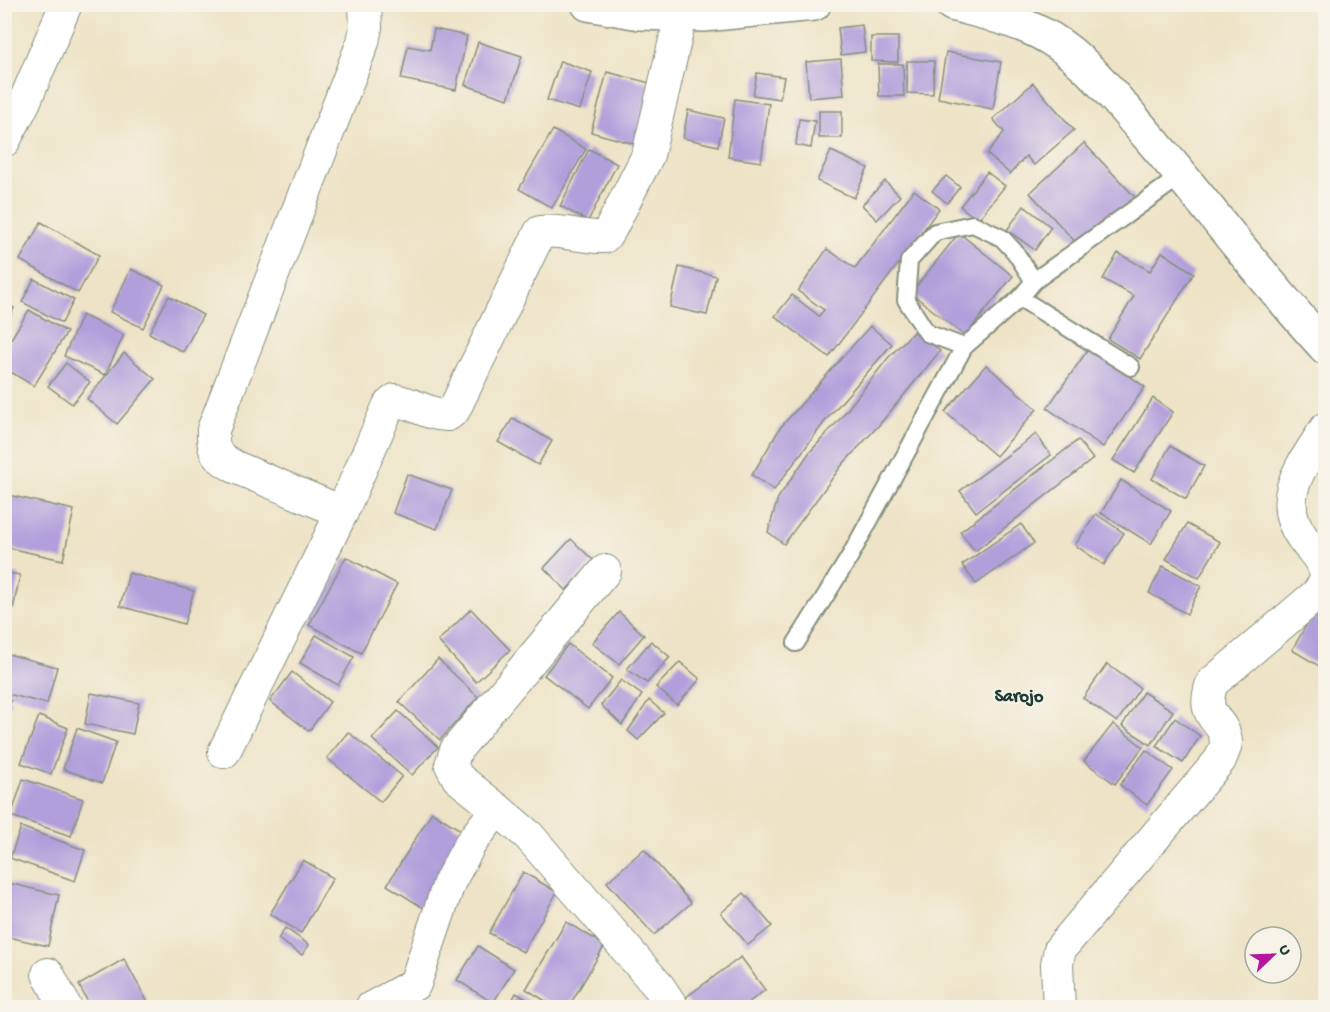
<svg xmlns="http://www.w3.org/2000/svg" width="1330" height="1012" font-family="'Gochi Hand',sans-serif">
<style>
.building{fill:#b19fdc}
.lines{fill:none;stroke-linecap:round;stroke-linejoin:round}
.service-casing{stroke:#86907d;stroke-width:20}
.minor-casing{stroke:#86907d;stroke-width:34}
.tertiary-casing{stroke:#86907d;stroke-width:36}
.service{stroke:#fff;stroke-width:16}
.minor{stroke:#fff;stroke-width:32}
.tertiary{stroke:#fff;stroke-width:33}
.labels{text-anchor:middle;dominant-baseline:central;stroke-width:4.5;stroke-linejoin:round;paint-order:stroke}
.neighbourhood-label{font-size:18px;font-weight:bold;fill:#1f3d34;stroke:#f7f3e8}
</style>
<rect width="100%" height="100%" fill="#f7f3e8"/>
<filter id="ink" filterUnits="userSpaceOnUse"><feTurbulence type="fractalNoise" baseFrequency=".0167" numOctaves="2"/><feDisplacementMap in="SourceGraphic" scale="12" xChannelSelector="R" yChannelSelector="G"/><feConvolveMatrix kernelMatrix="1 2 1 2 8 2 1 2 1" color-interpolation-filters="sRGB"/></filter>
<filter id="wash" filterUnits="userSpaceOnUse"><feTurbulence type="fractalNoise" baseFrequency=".008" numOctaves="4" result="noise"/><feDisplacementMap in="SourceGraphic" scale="24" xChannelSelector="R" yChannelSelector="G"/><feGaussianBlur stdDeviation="1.35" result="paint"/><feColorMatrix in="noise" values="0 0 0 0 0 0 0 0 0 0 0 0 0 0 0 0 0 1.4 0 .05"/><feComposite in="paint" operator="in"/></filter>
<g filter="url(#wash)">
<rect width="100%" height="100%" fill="#eee3c6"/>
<g id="blocks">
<g class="building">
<polygon points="862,25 865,52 841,55 838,28"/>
<polygon points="434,29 467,36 456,90 401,79 408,46 430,50"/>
<polygon points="871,37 898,37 898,62 871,61"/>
<polygon points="478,42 522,56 508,99 465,85"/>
<polygon points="946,52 1001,62 993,109 938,98"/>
<polygon points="841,59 844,95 809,98 806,62"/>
<polygon points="560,61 592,72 580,110 547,100"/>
<polygon points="907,61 934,61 933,94 907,93"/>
<polygon points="878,64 903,64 904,96 879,96"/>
<polygon points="607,72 658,85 642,146 591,132"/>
<polygon points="757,73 784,77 780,99 753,95"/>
<polygon points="1033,83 1074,130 1034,165 1026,156 1010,174 987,154 1004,132 993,119"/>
<polygon points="735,99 769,104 761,162 728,157"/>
<polygon points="688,110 724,118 718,146 683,138"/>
<rect x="819" y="111" width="23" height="27"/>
<polygon points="799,119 815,121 811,148 796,145"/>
<polygon points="553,130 586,149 552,208 519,189"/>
<polygon points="1084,143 1135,197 1081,248 1030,193"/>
<polygon points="589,149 617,164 588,221 560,206"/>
<polygon points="831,151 868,168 854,198 817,181"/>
<polygon points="987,172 1005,186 978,220 960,206"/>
<polygon points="946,176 960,187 947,203 932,191"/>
<polygon points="885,181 900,196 877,220 862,205"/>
<polygon points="914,190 939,209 829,357 775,316 792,295 819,316 824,310 798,291 827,249 855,268"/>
<polygon points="1024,206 1051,227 1035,250 1007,230"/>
<polygon points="41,222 99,255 78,293 20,260"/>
<polygon points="959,233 1013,276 965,336 911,293"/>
<polygon points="1162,252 1194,273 1140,359 1108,339 1134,296 1103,279 1118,253 1150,271"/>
<polygon points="679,267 716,276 707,315 670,307"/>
<polygon points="131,269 164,285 143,328 110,312"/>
<polygon points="34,279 74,300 62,323 22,302"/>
<polygon points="169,296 203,315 183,352 149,333"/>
<polygon points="4,303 14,308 4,328"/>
<polygon points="29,310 67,332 34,386 4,368 4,350"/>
<polygon points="82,315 124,335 105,375 64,356"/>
<polygon points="870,326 892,344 826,420 774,490 752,475 780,428"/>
<polygon points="916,329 940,351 880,424 842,465 784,544 768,532 778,498 809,453 839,420 888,358"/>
<polygon points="1089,348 1145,387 1103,447 1047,408"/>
<polygon points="124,353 155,379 117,424 87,399"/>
<polygon points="66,363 90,382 72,404 48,386"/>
<polygon points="986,365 1037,409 996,456 945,412"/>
<polygon points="1153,398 1173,412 1134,473 1113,460"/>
<polygon points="513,418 552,441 538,465 498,442"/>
<polygon points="1036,434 1051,455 976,512 960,491"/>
<polygon points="1078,440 1093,459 975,551 960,532"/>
<polygon points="1170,446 1204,466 1186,499 1152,479"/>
<polygon points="407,474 452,490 437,529 393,513"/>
<polygon points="1121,480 1171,511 1151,544 1101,513"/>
<polygon points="4,494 74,510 63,560 4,547"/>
<polygon points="1096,514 1124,533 1104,565 1075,545"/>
<polygon points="1021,524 1034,543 976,584 962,565"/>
<polygon points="1187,524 1220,542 1199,578 1166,559"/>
<polygon points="571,539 594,561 566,590 544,568"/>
<polygon points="346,557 397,584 361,653 309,625"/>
<polygon points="1163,566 1201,586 1187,614 1149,593"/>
<polygon points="4,572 20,575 13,609 4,607"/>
<polygon points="129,573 194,591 184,624 120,606"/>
<polygon points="1326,591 1326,670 1292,650"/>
<polygon points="471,609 510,650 476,682 438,641"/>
<polygon points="619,612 644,635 619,664 592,643"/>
<polygon points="316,635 354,657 338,685 300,663"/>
<polygon points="651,641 670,657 647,683 627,669"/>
<polygon points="568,644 612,678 588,709 544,675"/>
<polygon points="4,653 57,667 47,704 4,693"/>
<polygon points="438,659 478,697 440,740 399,702"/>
<polygon points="680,662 700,679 677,705 656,687"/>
<polygon points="1107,664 1140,688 1117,722 1083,698"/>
<polygon points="292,672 330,702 309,731 270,701"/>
<polygon points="621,680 642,695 622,725 601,705"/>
<polygon points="1143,692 1173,711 1151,745 1122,726"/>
<polygon points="91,693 139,703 133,734 85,724"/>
<polygon points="4,698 11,701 5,718 4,718"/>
<polygon points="649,700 664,713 638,740 628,731"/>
<polygon points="398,711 438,747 412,775 372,739"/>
<polygon points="39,716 68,728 51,774 21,763"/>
<polygon points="1175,718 1200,736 1183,763 1156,746"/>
<polygon points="1113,724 1143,747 1115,784 1084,761"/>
<polygon points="77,728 116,742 102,783 63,769"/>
<polygon points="348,732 402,776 381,802 327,758"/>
<polygon points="1146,750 1173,770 1147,805 1120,785"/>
<polygon points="23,779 83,799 71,836 11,816"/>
<polygon points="432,812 470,836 425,909 387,885"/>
<polygon points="21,827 85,850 75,881 10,858"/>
<polygon points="644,849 691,903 654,935 607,882"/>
<polygon points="303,860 333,878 301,933 270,914"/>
<polygon points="523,872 557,892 523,952 489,933"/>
<polygon points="4,882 59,895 48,946 4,936"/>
<polygon points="744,893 772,926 748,945 721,913"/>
<polygon points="566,922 605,945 568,1008 557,1008 526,989"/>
<polygon points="285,928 309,945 302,955 278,939"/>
<polygon points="478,946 514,969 493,1003 457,980"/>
<polygon points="741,957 765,990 741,1008 692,1008 685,998"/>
<polygon points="124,959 151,1008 91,1008 79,985"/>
<polygon points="516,993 541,1008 508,1008"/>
</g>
</g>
</g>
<g filter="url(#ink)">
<use href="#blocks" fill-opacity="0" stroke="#86907d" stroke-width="1.5"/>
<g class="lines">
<g class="service-casing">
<g id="service">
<polyline points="964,347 927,333 906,300 909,261 935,232 973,224 1002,238 1015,252 1034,281"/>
<polyline points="1131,367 1020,298 1034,281 1182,175"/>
<polyline points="796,643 849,558 964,347 1020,298"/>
</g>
</g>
<g class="minor-casing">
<g id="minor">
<polyline points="4,141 24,103 66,4"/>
<path d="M1326,428c-21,34 -53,69 -24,109 9,13 21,22 24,38"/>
<path d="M342,512l-107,-45c-19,-11 -23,-15 -22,-37l150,-388 3,-15 -1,-23"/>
<path d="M224,752l118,-240 47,-107 6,-5c19,3 35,16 53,15l6,-5 86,-178c21,-3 42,6 64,5l6,-7 38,-75 33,-140"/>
<polyline points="497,809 458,778 451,765 456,750 605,571"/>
<polyline points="48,974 66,1008"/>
<polyline points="371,1008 415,984 449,883 470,844 497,809 529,836 659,987 673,1008"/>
<path d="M1059,1008l-2,-44 3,-15 160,-189c2,-5 6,-13 6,-18 -2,-26 -27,-21 -14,-59l105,-89 9,-13"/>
</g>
</g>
<g class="tertiary-casing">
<g id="tertiary">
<polyline points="588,4 640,13 704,15 814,4"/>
<path d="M952,4c34,9 69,17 99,35 36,22 63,58 90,89 63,72 120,150 185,220"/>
</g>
</g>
<use href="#service" class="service"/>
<use href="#minor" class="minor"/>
<use href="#tertiary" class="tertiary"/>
</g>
</g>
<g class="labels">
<g class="neighbourhood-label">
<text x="1019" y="697">Sarojo</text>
</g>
</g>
<rect width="1330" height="1012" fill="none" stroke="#f7f3e8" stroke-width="24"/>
<g transform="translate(1273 955) rotate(67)"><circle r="28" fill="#f7f3e8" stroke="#a1aaa0" stroke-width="1.5"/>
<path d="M0-4.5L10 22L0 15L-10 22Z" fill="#b5179e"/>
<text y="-9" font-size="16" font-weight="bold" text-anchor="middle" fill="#1f3d34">U</text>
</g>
</svg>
